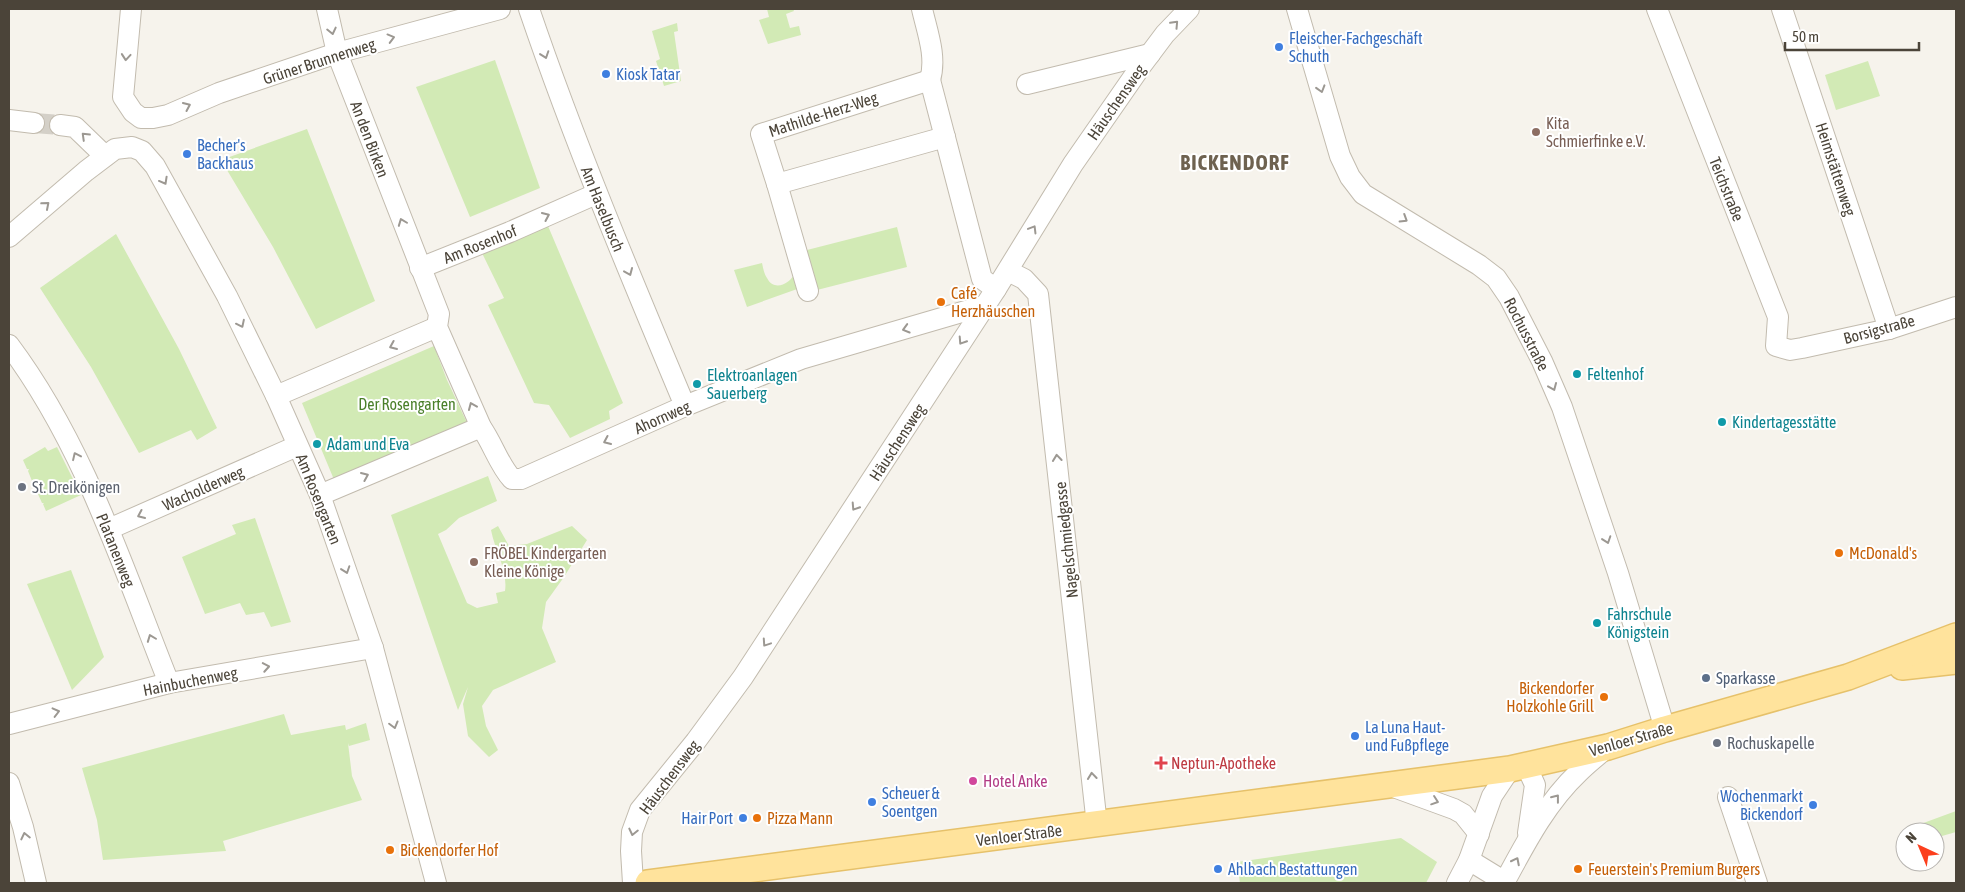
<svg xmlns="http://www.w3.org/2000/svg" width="1965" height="892" font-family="'Asap Condensed',sans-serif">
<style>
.green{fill:#d2eab5}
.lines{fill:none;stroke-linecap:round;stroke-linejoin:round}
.minor-tunnel{stroke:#d4d0c8;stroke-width:20;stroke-dasharray:20 10;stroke-linecap:butt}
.minor-casing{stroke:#c2bbae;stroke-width:22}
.major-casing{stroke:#e6c16a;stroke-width:28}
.minor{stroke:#fff;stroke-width:20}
.major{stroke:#ffe39c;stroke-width:25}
.oneway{stroke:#9c9892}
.shop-dot{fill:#3f7fe0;stroke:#fff;stroke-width:2}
.education-dot{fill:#8d6e63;stroke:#fff;stroke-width:2}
.food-dot{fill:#e8710a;stroke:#fff;stroke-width:2}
.culture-dot{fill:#0f9aa8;stroke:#fff;stroke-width:2}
.worship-dot{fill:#6b7280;stroke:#fff;stroke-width:2}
.service-dot{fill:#5c6f8a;stroke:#fff;stroke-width:2}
.health-dot{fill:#e0444e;stroke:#fff;stroke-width:2}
.hotel-dot{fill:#d1479c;stroke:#fff;stroke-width:2}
.labels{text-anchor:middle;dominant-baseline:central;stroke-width:4;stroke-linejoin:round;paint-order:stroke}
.shop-label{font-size:16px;fill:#366cbe;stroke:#fff;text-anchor:start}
.street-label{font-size:16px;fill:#4b4439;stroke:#fff}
.education-label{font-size:16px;fill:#785e54;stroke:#fff;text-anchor:start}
.food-label{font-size:16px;fill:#c56008;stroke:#fff;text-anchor:start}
.culture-label{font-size:16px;fill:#0d838f;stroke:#fff;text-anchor:start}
.park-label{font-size:16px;fill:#4a7f2a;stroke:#fff}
.worship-label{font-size:16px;fill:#5b616d;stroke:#fff;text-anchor:start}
.service-label{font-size:16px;fill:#4e5e75;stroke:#fff;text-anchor:start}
.health-label{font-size:16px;fill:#be3a42;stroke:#fff;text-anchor:start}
.hotel-label{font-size:16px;fill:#b23c85;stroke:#fff;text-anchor:start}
.district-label{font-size:21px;font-weight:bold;letter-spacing:1px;fill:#6e6250;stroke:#fff}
</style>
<rect width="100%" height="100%" fill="#f6f3ec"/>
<g class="green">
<polygon points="767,9 793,9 794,11 786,14 790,28 799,26 801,35 768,44 759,20 769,17"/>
<polygon points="677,23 678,31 674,32 681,81 664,86 656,61 660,59 652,31"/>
<polygon points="495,60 540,188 470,217 416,87"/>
<polygon points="1868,61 1880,96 1836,110 1825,75"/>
<polygon points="307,129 375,301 316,329 273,247 221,160"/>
<polygon points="548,226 623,403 609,411 610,419 570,438 549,405 534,403 488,305 504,298 482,253"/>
<polygon points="897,227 907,267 817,290 807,250"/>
<polygon points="116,234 179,349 217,428 197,440 191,430 139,453 91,367 40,288"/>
<path d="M762,263c1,4 2,11 5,15 7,14 23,6 28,-5l5,15 -53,19 -13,-37z"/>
<polygon points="434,346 447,380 468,425 335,482 302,403"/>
<polygon points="45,447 48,451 57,447 81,495 46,511 43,504 44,503 42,503 38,494 39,492 37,493 33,482 34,481 32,481 28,471 29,469 27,469 23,460"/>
<path d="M488,476l9,25 -38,17 -13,12 -8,4 29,69 10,5 21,-5 -2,-10 9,-2c3,-21 -10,-40 -14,-61l7,-4 11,20 18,-2 45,-18 15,14 -23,37 -18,25 -4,26 14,34 -63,28 -11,16 4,20 12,24 -9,7 -21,-21 -5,-32 5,-17 -10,23 -67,-195z"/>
<polygon points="255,518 291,622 271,627 264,612 246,615 240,603 205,614 182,557 236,534 232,525"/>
<polygon points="71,570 104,657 72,690 27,584"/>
<polygon points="284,714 291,735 345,725 346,730 366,723 370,740 349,746 348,743 352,776 362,800 223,841 226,851 103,860 97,820 82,768"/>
<polygon points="1956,811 1956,832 1935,838 1935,832 1920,832 1918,825"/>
<polygon points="1401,838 1437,862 1426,883 1240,883 1237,862"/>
</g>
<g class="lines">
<polyline class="minor-tunnel" points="34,123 60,125"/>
<g class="minor-casing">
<g id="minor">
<polyline points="131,9 123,97 133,112 141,118 153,118 168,115 219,93 337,53 500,9"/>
<path d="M327,9l10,44 102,261 -2,13 44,100c12,17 18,38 31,52h9l164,-73 116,-47 185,-54"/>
<path d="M529,9c46,135 101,266 156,397"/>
<path d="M922,9c5,22 15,48 8,71"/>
<polyline points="1297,9 1340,156 1350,177 1363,194 1479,265 1496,278 1509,297 1542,361 1562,407 1618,573 1665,729"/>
<polyline points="1657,9 1778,317 1776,346 1790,350 1802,348 1889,329 1956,307"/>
<polyline points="1782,9 1889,329"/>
<polyline points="930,80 761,134 777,184 945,137"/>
<polyline points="930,80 982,279 996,289"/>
<polyline points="1027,84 1150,54"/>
<polyline points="9,120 34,123"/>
<polyline points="60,125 75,127 105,156"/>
<polyline points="777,184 808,291"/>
<polyline points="9,237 86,171 115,149 132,147 142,151 155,166 227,296 276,396 320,495 373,648 436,883"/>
<polyline points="420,268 510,232 596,194"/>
<polyline points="1008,271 1024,279 1038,294 1097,825"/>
<path d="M9,345c75,100 114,223 160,338"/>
<polyline points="276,396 437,327"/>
<polyline points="320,495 481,427"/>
<polyline points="109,529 297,446"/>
<polyline points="9,724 169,683 373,648"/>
<polyline points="1526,765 1535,785 1528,833"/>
<polyline points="9,783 23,827 36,883"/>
<polyline points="1391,786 1454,809 1463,814 1479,834"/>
<polyline points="1728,797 1757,883"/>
<polyline points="1469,860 1505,882"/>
<polyline points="633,883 631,851 632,832 640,810 696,741 743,677 996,289 1073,164 1141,66 1165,34 1189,9"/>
<polyline points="1457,883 1469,860 1492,796 1510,769"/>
<path d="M1504,883c21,-39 42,-80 75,-111 9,-9 19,-17 29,-25"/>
</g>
</g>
<g class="major-casing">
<g id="major">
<polyline points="1902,667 1956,661"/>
<polyline points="648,883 1510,769 1608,747 1665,729 1848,677 1956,636"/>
</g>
</g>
<use href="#minor" class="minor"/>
<use href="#major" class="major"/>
</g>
<defs><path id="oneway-chevron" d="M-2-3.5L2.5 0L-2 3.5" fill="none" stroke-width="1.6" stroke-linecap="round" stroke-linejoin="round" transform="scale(1.25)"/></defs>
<g class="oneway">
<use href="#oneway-chevron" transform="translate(1175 24) rotate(-47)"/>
<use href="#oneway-chevron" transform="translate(332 31) rotate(77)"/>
<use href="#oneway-chevron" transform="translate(391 38) rotate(-15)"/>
<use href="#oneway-chevron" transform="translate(545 55) rotate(71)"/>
<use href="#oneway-chevron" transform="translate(126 57) rotate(95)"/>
<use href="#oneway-chevron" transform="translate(1321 89) rotate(73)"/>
<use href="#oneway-chevron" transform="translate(187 106) rotate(-24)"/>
<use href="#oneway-chevron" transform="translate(85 136) rotate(-136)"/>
<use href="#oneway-chevron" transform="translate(164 181) rotate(61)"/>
<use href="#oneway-chevron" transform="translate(46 205) rotate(-41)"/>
<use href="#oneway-chevron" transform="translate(546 216) rotate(-24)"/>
<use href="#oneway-chevron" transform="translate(1404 219) rotate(32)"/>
<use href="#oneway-chevron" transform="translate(402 222) rotate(-111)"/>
<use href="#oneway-chevron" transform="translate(1033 229) rotate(-59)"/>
<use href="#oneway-chevron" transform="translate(629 272) rotate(67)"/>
<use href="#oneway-chevron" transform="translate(241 324) rotate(64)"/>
<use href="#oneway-chevron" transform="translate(906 329) rotate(164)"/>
<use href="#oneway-chevron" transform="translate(962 341) rotate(123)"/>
<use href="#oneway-chevron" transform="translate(393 346) rotate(157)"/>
<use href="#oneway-chevron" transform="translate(1553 387) rotate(67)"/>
<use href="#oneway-chevron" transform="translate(472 406) rotate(-113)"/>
<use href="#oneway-chevron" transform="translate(607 441) rotate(156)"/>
<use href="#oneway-chevron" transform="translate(76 456) rotate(-115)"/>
<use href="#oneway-chevron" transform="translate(1057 458) rotate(-96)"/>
<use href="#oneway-chevron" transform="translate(365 476) rotate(-23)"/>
<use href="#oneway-chevron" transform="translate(855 507) rotate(123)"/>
<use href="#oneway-chevron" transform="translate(141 515) rotate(156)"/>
<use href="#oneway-chevron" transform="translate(1607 540) rotate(71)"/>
<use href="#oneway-chevron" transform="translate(346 570) rotate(71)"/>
<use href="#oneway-chevron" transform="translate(151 638) rotate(-111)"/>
<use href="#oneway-chevron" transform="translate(766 643) rotate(124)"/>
<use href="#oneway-chevron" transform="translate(266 667) rotate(-10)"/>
<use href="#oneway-chevron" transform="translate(56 712) rotate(-14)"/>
<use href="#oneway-chevron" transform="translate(394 725) rotate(75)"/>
<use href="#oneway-chevron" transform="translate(1092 776) rotate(-96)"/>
<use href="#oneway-chevron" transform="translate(1556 798) rotate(-52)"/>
<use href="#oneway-chevron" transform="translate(1435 801) rotate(19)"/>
<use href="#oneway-chevron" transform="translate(633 832) rotate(103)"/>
<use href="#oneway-chevron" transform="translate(25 836) rotate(-103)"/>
<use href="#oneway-chevron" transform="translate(1516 861) rotate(-63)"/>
</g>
<g class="shop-dot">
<circle cx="1279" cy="47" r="5"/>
<circle cx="606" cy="74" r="5"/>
<circle cx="187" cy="154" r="5"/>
<circle cx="1355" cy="736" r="5"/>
<circle cx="872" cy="802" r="5"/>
<circle cx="1813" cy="805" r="5"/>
<circle cx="743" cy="818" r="5"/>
<circle cx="1218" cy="869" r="5"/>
</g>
<g class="education-dot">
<circle cx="1536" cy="132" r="5"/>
<circle cx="474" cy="562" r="5"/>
</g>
<g class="food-dot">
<circle cx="941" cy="302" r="5"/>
<circle cx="1839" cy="553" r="5"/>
<circle cx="1604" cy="697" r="5"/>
<circle cx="757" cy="818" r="5"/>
<circle cx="390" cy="850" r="5"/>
<circle cx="1578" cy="869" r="5"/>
</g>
<g class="culture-dot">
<circle cx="1577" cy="374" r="5"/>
<circle cx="697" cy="384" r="5"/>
<circle cx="1722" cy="422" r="5"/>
<circle cx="317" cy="444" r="5"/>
<circle cx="1597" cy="623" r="5"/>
</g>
<g class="worship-dot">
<circle cx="22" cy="487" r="5"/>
<circle cx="1717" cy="743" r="5"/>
</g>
<circle class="service-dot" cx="1706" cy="678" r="5"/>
<path class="health-dot" d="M1158.5 755.5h5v5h5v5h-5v5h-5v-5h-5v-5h5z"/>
<circle class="hotel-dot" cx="973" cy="781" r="5"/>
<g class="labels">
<g class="shop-label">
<text x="1289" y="38">Fleischer-Fachgeschäft<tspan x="1289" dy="18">Schuth</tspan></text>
<text x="616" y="74">Kiosk Tatar</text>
<text x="197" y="145">Becher's<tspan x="197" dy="18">Backhaus</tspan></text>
<text x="1365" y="727">La Luna Haut-<tspan x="1365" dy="18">und Fußpflege</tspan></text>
<text x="882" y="793">Scheuer &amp;<tspan x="882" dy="18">Soentgen</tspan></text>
<text x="1803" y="796" text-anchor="end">Wochenmarkt<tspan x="1803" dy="18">Bickendorf</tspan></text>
<text x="733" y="818" text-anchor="end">Hair Port</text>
<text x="1228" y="869">Ahlbach Bestattungen</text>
</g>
<g class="street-label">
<text transform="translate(319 61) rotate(-18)">Grüner Brunnenweg</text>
<text transform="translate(1116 102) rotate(-55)">Häuschensweg</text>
<text transform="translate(823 114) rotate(-18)">Mathilde-Herz-Weg</text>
<text transform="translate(370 139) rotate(69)">An den Birken</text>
<text transform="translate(1836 169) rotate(72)">Heimstättenweg</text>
<text transform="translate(1727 189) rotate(68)">Teichstraße</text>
<text transform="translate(603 209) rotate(68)">Am Haselbusch</text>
<text transform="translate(480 244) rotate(-22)">Am Rosenhof</text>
<text transform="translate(1879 329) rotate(-15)">Borsigstraße</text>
<text transform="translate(1527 334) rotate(63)">Rochusstraße</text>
<text transform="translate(662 417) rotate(-24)">Ahornweg</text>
<text transform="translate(897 442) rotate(-57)">Häuschensweg</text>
<text transform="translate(203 488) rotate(-24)">Wacholderweg</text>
<text transform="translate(319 499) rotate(68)">Am Rosengarten</text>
<text transform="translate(1066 540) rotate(-96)">Nagelschmiedgasse</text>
<text transform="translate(116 550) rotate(68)">Platanenweg</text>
<text transform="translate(190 681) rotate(-11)">Hainbuchenweg</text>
<text transform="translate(1631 739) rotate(-16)">Venloer Straße</text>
<text transform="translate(669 777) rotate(-53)">Häuschensweg</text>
<text transform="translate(1019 835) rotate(-7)">Venloer Straße</text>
</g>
<g class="education-label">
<text x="1546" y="123">Kita<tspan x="1546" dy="18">Schmierfinke e.V.</tspan></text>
<text x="484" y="553">FRÖBEL Kindergarten<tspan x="484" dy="18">Kleine Könige</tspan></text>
</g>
<g class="food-label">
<text x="951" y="293">Café<tspan x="951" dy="18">Herzhäuschen</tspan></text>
<text x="1849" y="553">McDonald's</text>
<text x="1594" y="688" text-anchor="end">Bickendorfer<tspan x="1594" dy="18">Holzkohle Grill</tspan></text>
<text x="767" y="818">Pizza Mann</text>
<text x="400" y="850">Bickendorfer Hof</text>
<text x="1588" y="869">Feuerstein's Premium Burgers</text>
</g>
<g class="culture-label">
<text x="1587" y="374">Feltenhof</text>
<text x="707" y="375">Elektroanlagen<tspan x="707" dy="18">Sauerberg</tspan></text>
<text x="1732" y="422">Kindertagesstätte</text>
<text x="327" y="444">Adam und Eva</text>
<text x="1607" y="614">Fahrschule<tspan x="1607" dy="18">Königstein</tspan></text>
</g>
<g class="park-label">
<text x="407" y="404">Der Rosengarten</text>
</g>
<g class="worship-label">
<text x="32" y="487">St. Dreikönigen</text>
<text x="1727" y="743">Rochuskapelle</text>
</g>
<g class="service-label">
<text x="1716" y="678">Sparkasse</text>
</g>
<g class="health-label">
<text x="1171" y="763">Neptun-Apotheke</text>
</g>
<g class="hotel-label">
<text x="983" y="781">Hotel Anke</text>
</g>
<g class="district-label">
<text x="1235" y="162">BICKENDORF</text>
</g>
</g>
<rect width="1965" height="892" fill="none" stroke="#4b4439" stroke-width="20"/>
<g transform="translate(1920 847) rotate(316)"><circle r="24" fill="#ffffff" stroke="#b7b4b0"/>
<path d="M0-4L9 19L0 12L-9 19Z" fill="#fc3f1d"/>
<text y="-8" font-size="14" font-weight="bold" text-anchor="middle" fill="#4b4439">N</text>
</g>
<path d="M1785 42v8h134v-8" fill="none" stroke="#4b4439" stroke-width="2.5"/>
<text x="1792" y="42" font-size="15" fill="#4b4439" stroke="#ffffff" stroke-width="4" paint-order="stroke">50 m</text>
</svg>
